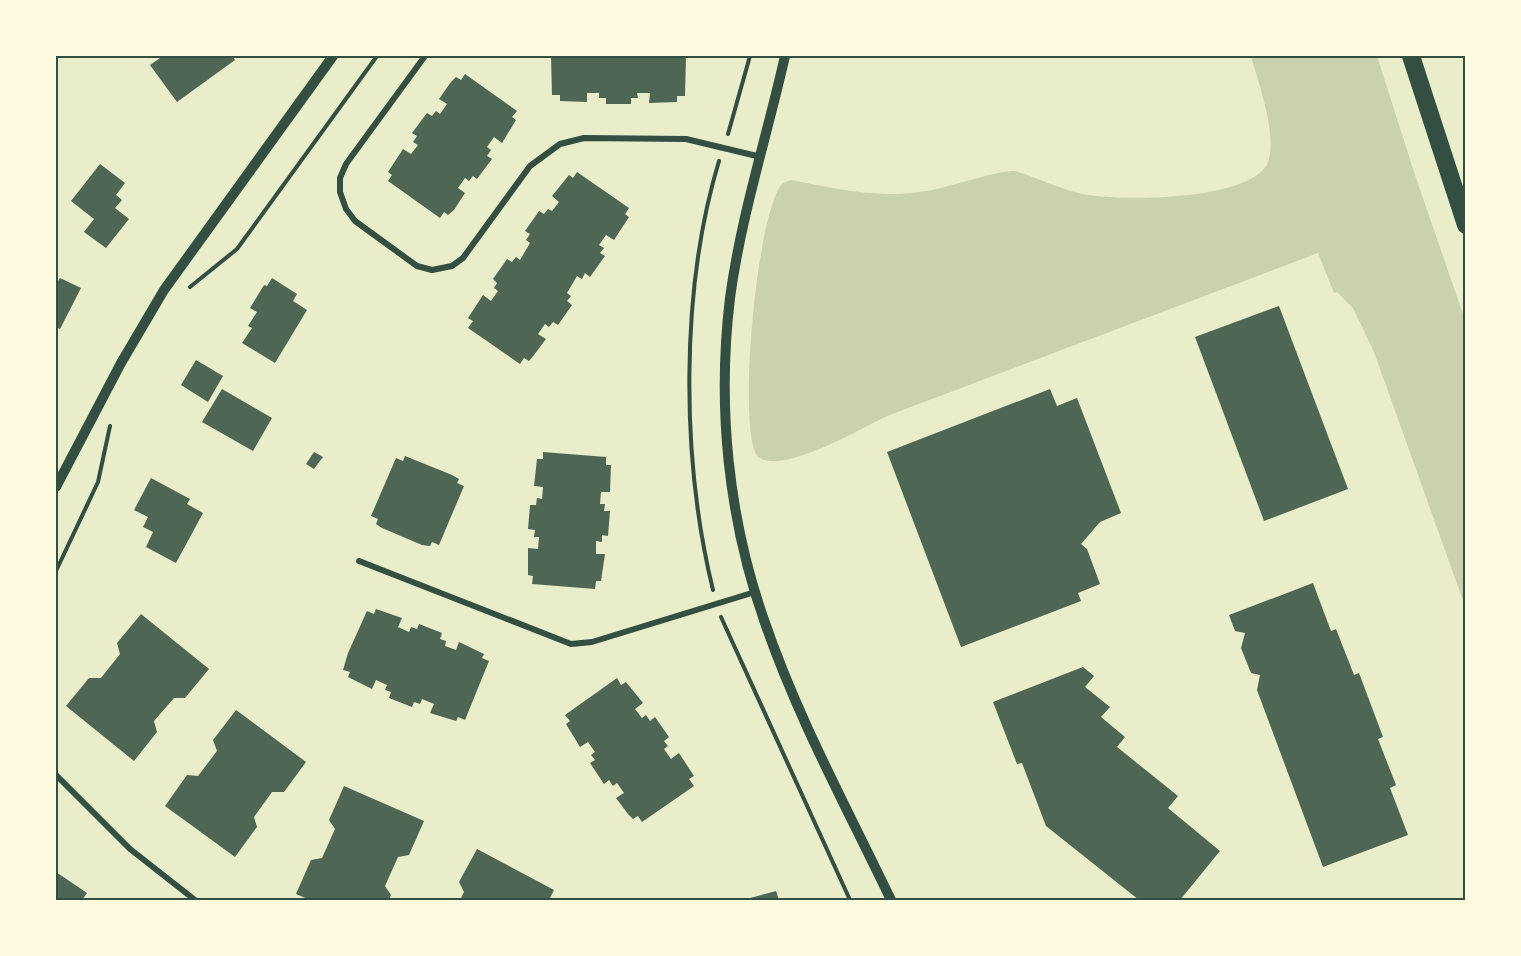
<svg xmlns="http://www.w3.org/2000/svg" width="1521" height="956" font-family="Overpass,sans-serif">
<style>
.green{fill:#cad2ad}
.building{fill:#4f6655}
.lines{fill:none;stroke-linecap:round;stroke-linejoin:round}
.path{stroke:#344e41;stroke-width:4}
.minor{stroke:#344e41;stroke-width:6}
.tertiary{stroke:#344e41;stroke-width:10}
.motorway{stroke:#344e41;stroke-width:18}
.neatline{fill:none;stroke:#344e41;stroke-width:2}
</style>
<rect width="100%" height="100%" fill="#e9edc9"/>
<path class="green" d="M1251,56h126l37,116 51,148v286l-91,-254 -21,-44 -16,-16 -3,1 -16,-40 -431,163c-25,12 -108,61 -130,40 -20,-30 0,-248 26,-273l8,-3c46,9 88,19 135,11 26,-4 64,-19 88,-20 5,0 52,20 64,22 36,9 174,9 190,-31 10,-26 -10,-80 -17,-106z"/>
<g class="building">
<polygon points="163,56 232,56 235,60 177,102 150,65"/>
<polygon points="551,56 686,56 685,96 677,96 677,102 649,103 650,93 637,93 638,98 631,98 631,104 606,104 606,98 599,98 599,93 587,93 587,102 560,101 560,95 552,95"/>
<polygon points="465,74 517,111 512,117 516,120 502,143 494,137 487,147 491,150 487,156 492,159 477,179 473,176 469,181 465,178 458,188 465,193 454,210 448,215 444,212 440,218 388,181 392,175 388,172 403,149 411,154 418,145 413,142 417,136 412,133 427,113 432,116 436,111 440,114 447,104 439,99 451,82 456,77 461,80"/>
<polygon points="100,164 125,183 116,195 122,200 115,208 129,219 106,248 84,232 94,219 71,201"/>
<polygon points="577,172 629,208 625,214 629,217 614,240 606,235 599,245 604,248 600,253 605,256 590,277 585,273 582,279 577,276 567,293 571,296 567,301 572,305 558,325 553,322 549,327 545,324 538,334 546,339 534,355 529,361 524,358 520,364 468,328 473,321 468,318 483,295 491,301 498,291 494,288 497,283 493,279 507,259 512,262 516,257 520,260 530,243 526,240 530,234 525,231 539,211 544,214 548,209 552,211 559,202 552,196 569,175 573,178"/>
<polygon points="60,278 81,288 60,329 56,327 56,279 58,281"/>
<polygon points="272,278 297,294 293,301 307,310 275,363 242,343 252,328 248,326 257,312 250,308 264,285 267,286"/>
<polygon points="1279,306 1348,489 1264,521 1195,337"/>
<polygon points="196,360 223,376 208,402 181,385"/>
<polygon points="222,389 272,418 253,451 202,422"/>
<polygon points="1050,389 1057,406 1077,398 1121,513 1100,522 1081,544 1087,549 1100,584 1078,593 1081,601 961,647 887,452"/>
<polygon points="314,452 323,457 314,469 306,464"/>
<polygon points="543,452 606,457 606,465 611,465 610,492 601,492 600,504 605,504 604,511 610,511 608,536 602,535 602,542 596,541 596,554 605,554 601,581 596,581 595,589 532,584 533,576 528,575 528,548 538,549 539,537 534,537 535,530 528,529 530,505 536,505 537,498 542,499 543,487 534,486 537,459 543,459"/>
<polygon points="405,456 452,475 459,479 457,483 464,486 439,545 432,542 430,546 422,545 382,528 376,524 378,519 371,516 396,458 403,461"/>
<polygon points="151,478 190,499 187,504 203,513 176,563 146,547 153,532 143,527 148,517 134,510"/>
<polygon points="1313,583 1331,631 1336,629 1354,675 1359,673 1383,737 1378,739 1396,785 1390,788 1408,835 1323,867 1257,690 1260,675 1251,673 1241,648 1245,633 1235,631 1229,615"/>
<polygon points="376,609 402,618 398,627 409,632 411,627 417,629 419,624 442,633 440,639 446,641 445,646 456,650 459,642 484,654 482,658 489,661 465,720 458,717 456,721 430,713 434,704 422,699 420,704 414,702 412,707 389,698 391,692 385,690 387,685 376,680 372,689 348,677 350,672 343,670 348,653 367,611 374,614"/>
<polygon points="141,614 209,669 185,698 174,698 154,721 157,732 134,761 66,706 89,678 101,678 120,654 117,643"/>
<polygon points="1083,667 1094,676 1085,687 1110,707 1101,717 1125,737 1117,747 1178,796 1168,808 1220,851 1180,900 1139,900 1046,826 1022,763 1017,764 993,702"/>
<polygon points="617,678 621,685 626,682 643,703 635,709 642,718 646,715 650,721 655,717 669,737 664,741 668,746 664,749 671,759 679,753 694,776 689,779 694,786 642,822 638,816 633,819 628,814 616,798 624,793 617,783 613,786 609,780 604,784 590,763 595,760 591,755 595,752 588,742 580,747 566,724 570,721 565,715"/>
<polygon points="236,710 306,762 284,792 272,792 254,817 257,827 235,857 165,806 187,775 198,776 217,751 213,740"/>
<polygon points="344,786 424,821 409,855 398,857 385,886 391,895 389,900 310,900 296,894 311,860 322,858 335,829 329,820"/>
<polygon points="477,849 554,890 549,900 460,900 464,892 459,882"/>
<polygon points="56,872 87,893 82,900 56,900"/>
<polygon points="776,891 779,900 743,900"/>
</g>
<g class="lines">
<g class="path">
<polyline points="728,134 750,56"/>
<polyline points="190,287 237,249 377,56"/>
<polyline points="56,571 98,482 110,426"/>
<path d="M713,590c-32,-131 -33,-300 6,-429"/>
<polyline points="721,617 850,900"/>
</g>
<g class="minor">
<polyline points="425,56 346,164 340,178 340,192 346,209 355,221 417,266 432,270 452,266 463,258 530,166 560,144 584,138 686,139 761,157"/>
<polyline points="359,561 571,644 592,642 755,592"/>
<polyline points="56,775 130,849 195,900"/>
</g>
<g class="tertiary">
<path d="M785,56c-18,80 -44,160 -55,242 -13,108 -2,219 34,322 33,97 83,188 127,280"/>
<polyline points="56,487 121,363 164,290 333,56"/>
</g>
<polyline class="motorway" points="1411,56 1466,225"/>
</g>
<rect width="1521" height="956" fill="none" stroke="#fefae0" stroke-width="114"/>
<rect x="57" y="57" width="1407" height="842" class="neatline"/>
</svg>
